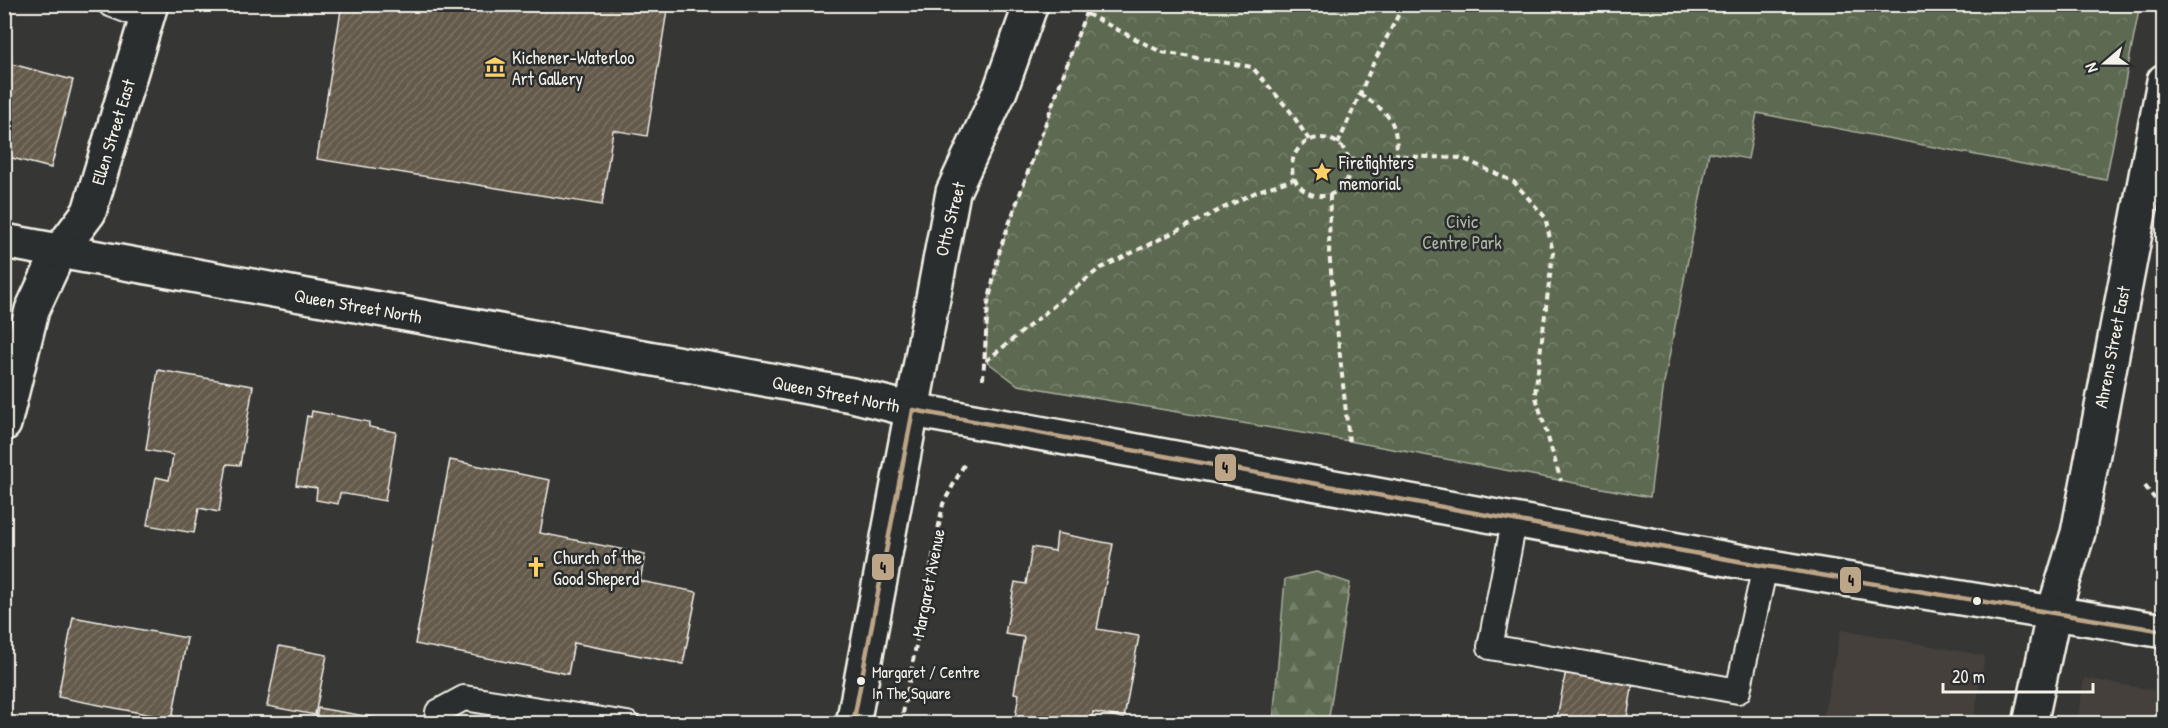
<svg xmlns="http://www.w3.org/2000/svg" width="2168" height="728" font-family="'Patrick Hand',sans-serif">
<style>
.built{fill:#44413b}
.forest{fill:url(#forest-firs);stroke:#a8ae9c;stroke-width:1.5}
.park{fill:url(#park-crowns);stroke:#a8ae9c;stroke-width:1.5}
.building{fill:url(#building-hatch);stroke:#f4f1e8;stroke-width:1.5}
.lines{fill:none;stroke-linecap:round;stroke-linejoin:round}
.lane-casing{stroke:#f4f1e8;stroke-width:28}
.street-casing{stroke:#f4f1e8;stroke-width:38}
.secondary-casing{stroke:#f4f1e8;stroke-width:38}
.path{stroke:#f4f1e8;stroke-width:4;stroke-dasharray:6 4.5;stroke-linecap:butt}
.lane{stroke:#2a2d2e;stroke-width:24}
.street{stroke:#2a2d2e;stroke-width:33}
.secondary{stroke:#2a2d2e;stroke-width:33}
.bus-1-casing{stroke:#2a2d2e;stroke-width:9}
.bus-1{stroke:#bda588;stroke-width:4.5}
.bus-dot{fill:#f4f1e8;stroke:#2a2d2e;stroke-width:2}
.labels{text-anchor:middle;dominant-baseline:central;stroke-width:5;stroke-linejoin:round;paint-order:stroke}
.bus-label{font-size:16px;fill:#f4f1e8;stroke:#2a2d2e;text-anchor:start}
.poi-label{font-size:18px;fill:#f4f1e8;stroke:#2a2d2e;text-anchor:start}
.street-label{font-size:18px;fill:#f4f1e8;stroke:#2a2d2e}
.park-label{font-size:18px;fill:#b0b4a4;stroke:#2a2d2e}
.line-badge{stroke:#2a2d2e;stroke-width:2}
.pale-badge-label{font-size:16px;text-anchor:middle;font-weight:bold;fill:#111}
</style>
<defs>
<pattern id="forest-firs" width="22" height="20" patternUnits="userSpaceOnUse" patternTransform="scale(1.5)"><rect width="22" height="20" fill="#5d6a51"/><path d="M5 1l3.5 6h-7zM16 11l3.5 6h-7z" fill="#75806a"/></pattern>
<pattern id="park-crowns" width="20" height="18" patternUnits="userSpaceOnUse" patternTransform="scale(1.5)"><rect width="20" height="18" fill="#5d6a51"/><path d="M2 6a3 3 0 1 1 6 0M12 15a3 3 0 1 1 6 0" fill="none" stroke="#75806a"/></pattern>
<pattern id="building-hatch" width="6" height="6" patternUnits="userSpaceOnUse" patternTransform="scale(1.5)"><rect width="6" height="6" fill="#645a4b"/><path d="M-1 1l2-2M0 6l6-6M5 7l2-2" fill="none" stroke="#7b7265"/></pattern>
</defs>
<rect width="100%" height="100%" fill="#363634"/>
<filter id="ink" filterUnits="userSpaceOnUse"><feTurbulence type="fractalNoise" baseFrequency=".0167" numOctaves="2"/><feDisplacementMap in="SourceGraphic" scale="12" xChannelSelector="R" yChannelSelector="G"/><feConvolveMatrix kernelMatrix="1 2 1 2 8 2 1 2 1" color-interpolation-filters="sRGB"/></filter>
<g filter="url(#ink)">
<g class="built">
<polygon points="1841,629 1985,656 1973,723 1822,723"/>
<polygon points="2084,678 2163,692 2163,723 2077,723"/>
</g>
<polygon class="forest" points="1316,572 1350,583 1328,723 1273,723 1285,579"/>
<polygon class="park" points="1089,5 1089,4 2140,5 2106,180 1757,113 1748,159 1709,152 1664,383 1650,497 1349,441 1018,385 986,361 988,304 1000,249"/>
<g class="building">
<polygon points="342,4 668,4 647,136 613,130 602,205 317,159"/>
<polygon points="4,62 73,80 51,168 4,156"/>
<polygon points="158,370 253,386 240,465 227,464 219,512 199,508 194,533 147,525 156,477 169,480 173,455 146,450"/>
<polygon points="312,411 369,422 369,427 396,432 385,501 340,493 338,504 316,500 317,488 296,485 307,416 311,417"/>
<polygon points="450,460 550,480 540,533 645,554 640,581 697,592 683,664 574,643 568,674 415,644"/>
<polygon points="1057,533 1113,544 1097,629 1139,636 1124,718 1093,712 1091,724 1014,724 1019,694 1014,693 1024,637 1005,634 1015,582 1026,584 1032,547 1055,551"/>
<polygon points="73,617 187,638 172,719 58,697"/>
<polygon points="279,646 327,655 315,715 267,706"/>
<polygon points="1566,670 1633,682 1626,724 1556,724"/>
<polygon points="318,708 377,718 376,724 315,724"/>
</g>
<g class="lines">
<g class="lane-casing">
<g id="lane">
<polyline points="110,4 147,18"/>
<polyline points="1514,522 1490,647 1738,691 1765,566"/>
<polyline points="437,724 438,712 464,698 627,724"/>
</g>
</g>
<g class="street-casing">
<g id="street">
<polyline points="4,424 32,310 59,252 89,212 151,4"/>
<polyline points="853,724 953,192 1000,91 1031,4"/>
<polyline points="2030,724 2054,611 2078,533 2164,81"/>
</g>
</g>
<g class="secondary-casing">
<polyline id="secondary" points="4,241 852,395 913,410 1765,566 2164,631"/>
</g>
<g class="path">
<polyline points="1087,14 1161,52 1252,67 1290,111 1309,140"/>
<path d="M1360,94c30,20 37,26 37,62"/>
<circle cx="1321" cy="167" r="29"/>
<polyline points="1338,144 1373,64 1404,4"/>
<polyline points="1350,160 1397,156 1462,158 1514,182 1545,217 1553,252 1535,394 1561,481"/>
<polyline points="1330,195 1329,252 1349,441"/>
<polyline points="986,361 1099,269 1258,191 1294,179"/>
<polyline points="983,379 988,304 1000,249 1089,4"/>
<polyline points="2145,486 2164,511"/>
<polyline points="901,724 943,504 965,463"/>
</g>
<use href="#lane" class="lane"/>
<use href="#street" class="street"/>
<use href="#secondary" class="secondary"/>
<g class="bus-1-casing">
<g id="bus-1">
<polyline points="913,410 1765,566 2164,631"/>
<polyline points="853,724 913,410"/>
</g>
</g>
<use href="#bus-1" class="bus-1"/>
</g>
</g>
<defs>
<g id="museum-bare" transform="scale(1.62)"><path d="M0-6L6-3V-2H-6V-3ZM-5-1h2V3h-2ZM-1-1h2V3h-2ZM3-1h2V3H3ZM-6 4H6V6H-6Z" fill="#ffd166" stroke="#2a2d2e" stroke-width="2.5" paint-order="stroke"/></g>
<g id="sight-bare" transform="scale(1.62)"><path d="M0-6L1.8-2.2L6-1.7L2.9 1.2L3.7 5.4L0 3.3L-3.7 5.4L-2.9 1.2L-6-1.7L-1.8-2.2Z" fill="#ffd166" stroke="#2a2d2e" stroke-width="2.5" paint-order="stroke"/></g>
<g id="church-bare" transform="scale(1.62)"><path d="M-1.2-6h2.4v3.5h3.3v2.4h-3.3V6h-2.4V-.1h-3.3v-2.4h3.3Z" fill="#ffd166" stroke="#2a2d2e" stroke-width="2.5" paint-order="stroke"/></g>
</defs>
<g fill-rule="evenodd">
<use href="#museum-bare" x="495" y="67"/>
<use href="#sight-bare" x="1322" y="172"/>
<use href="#church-bare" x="536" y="567"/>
</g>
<g class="bus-dot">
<circle cx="1977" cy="601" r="5"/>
<circle cx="861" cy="681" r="5"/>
</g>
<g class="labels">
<g class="bus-label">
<text x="872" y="672">Margaret / Centre<tspan x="872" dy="21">In The Square</tspan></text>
</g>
<g class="poi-label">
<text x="512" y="57">Kichener-Waterloo<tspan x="512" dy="21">Art Gallery</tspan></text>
<text x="1339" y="162">Firefighters<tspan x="1339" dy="21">memorial</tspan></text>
<text x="553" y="557">Church of the<tspan x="553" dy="21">Good Sheperd</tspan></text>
</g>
<g class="street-label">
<text transform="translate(113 132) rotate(-73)">Ellen Street East</text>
<text transform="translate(950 219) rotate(-76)">Otto Street</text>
<text transform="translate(358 306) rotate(10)">Queen Street North</text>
<text transform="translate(2112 347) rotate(-79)">Ahrens Street East</text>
<text transform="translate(836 394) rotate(11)">Queen Street North</text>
<text transform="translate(928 583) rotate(-79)">Margaret Avenue</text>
</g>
<g class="park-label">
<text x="1462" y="221">Civic<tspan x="1462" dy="21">Centre Park</tspan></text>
</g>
</g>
<g class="line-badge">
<rect x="1214" y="453" width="23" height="29" rx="6" fill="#bda588"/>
<rect x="871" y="553" width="24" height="28" rx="6" fill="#bda588"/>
<rect x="1839" y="566" width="23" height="28" rx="6" fill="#bda588"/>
</g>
<g class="pale-badge-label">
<text x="1225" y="473">4</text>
<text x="883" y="573">4</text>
<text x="1851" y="586">4</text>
</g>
<rect width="2168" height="728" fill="none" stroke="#2a2d2e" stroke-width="24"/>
<rect x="12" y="12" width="2144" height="704" fill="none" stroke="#f4f1e8" stroke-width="2" filter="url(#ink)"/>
<g transform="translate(2105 63) rotate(250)" stroke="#2a2d2e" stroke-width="4.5" paint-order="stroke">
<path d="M0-4.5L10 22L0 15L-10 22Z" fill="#f4f1e8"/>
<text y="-9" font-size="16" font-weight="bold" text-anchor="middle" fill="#f4f1e8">N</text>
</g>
<path d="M1943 683v9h150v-9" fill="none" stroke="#f4f1e8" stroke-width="3"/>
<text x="1952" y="683" font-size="18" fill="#f4f1e8" stroke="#2a2d2e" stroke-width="4.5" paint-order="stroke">20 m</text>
</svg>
